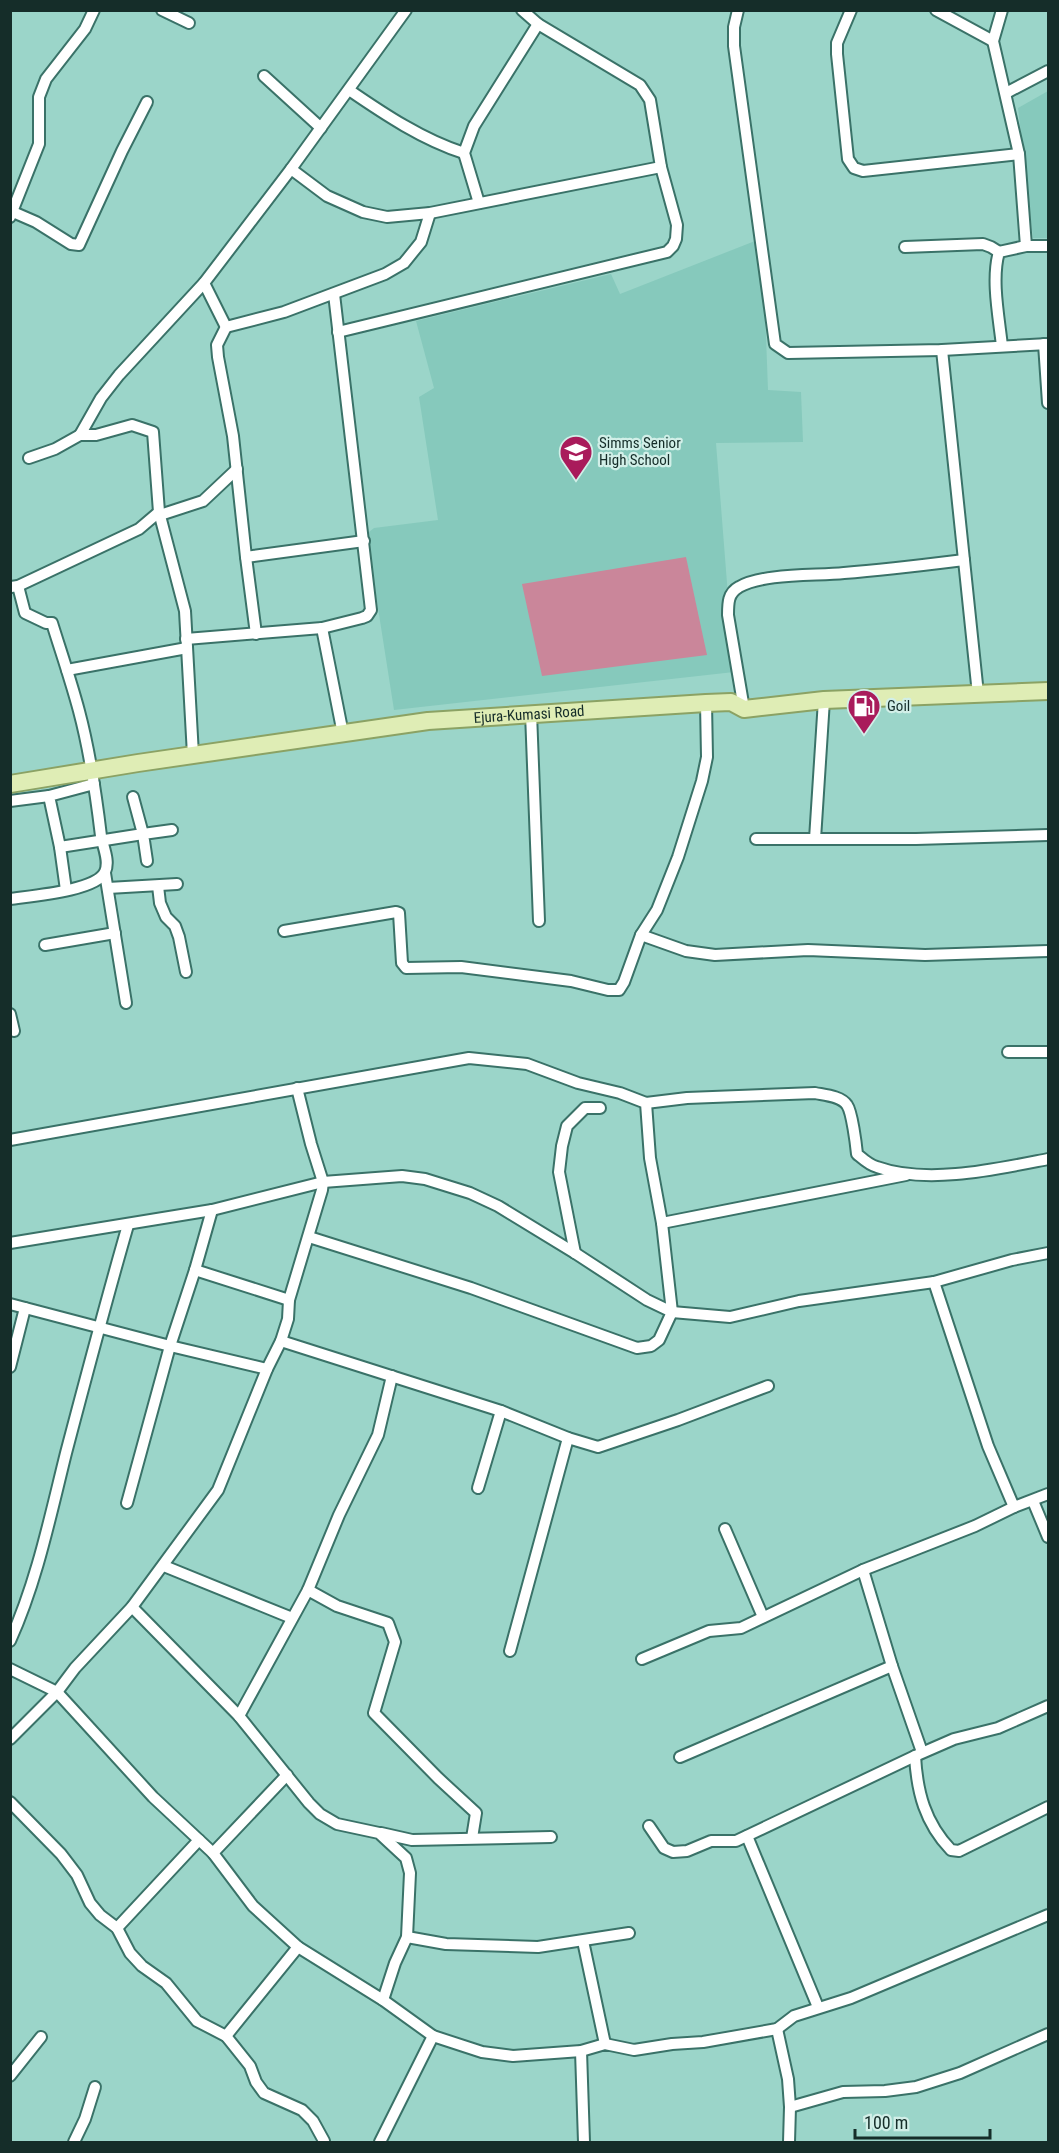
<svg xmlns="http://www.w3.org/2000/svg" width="1059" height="2153" font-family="'Roboto Condensed',sans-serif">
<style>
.built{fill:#86c9bc}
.garden{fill:#ca869a}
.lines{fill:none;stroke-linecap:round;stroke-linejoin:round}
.street-casing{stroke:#3a7268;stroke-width:14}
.primary-casing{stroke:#8ba264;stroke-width:20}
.street{stroke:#fff;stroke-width:10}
.primary{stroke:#dfedb5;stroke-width:16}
.labels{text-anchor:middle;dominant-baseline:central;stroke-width:4.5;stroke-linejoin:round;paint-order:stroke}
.poi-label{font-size:15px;fill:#152d29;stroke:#d2efe8;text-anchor:start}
.street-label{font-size:15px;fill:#152d29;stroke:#d2efe8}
</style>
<rect width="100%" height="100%" fill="#9bd5c9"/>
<g class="built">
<polygon points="1048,91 1048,238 1033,238 1018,108"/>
<polygon points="755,241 765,309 768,390 801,392 803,442 716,443 734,672 394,710 367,538 369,532 374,528 438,520 419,397 434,388 416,321 611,274 620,294"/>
</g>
<polygon class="garden" points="686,557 707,655 542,676 522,584"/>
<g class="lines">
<g class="street-casing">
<g id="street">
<polyline points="162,10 189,23"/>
<polyline points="738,10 734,27 734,46 775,344 788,353 942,350 1048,344"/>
<polyline points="851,10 837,43 837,54 848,159 854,168 863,171 1019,154"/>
<polyline points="936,10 993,41"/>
<path d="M1002,10l-9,31 26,113 7,92 -27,6c-8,27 0,66 3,94"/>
<polyline points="264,76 321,128"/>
<path d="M349,90c35,24 74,50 115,63"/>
<polyline points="1006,93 1048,71"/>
<polyline points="291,169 327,196 363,212 387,217 430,213 661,167"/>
<polyline points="479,203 464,153 474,126 538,24"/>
<polyline points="13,212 36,222 71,244 79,245 122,151 147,102"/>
<polyline points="10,217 39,144 39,97 46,79 85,29 94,10"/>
<polyline points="1026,246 1048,246"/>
<polyline points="905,247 983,244 991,247 999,252"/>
<polyline points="204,283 226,327 284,312 385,274 404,263 421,242 430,213"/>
<polyline points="226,327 217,345 218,357 233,436 246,557 256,634"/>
<polyline points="338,332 667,252 673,246 676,239 677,225 661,167 650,100 640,85 538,24 522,10"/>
<polyline points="1044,344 1048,403"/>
<polyline points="942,350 978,694"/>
<polyline points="80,435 101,398 119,375 204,283 291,169 406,10"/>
<polyline points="29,458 55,449 80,435 96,435 132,425 153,432 159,512 185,611 193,755"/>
<polyline points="160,515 203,501 237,469"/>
<polyline points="246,557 364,541"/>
<polyline points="11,587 18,586 139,529 159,512"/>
<polyline points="322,628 343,734"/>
<polyline points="186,639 322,628 362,618 367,616 371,610 334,294"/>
<polyline points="67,670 187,648"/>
<path d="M744,709l-16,-94c0,-12 0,-22 11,-28 24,-14 77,-11 105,-14 40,-3 80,-8 120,-13"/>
<polyline points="531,713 539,921"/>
<polyline points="94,784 49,796 60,847 143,834 133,797"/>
<polyline points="10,801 49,796"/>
<polyline points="756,839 916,839 1048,835"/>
<polyline points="815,839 824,700"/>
<polyline points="60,847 66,890"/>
<polyline points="147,861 143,834 172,830"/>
<polyline points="105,873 126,1003"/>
<polyline points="158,886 160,903 166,917 175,926 179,937 186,972"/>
<polyline points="108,888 177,884"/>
<path d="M10,899c20,-3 86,-8 95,-27 5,-11 -2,-25 -4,-36 -5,-42 -11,-84 -22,-125 -8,-30 -18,-59 -27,-88h-6l-21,-10 -7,-27"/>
<polyline points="284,931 396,912 399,913 402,963 406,968 461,967 571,981 608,990 619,990 624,982 641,935 657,910 678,857 702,781 707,757 706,703"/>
<polyline points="641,935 686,951 715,955 808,950 925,955 1048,951"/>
<polyline points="45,945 115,933"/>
<polyline points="10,1014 14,1031"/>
<polyline points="1008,1052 1048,1052"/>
<path d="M646,1103l41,-5 128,-5c10,2 26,3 32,12 5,7 9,39 10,49 6,5 12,11 20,13 50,18 120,2 171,-8"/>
<polyline points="10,1140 469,1058 527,1064 578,1083 620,1093 646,1103 650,1158 662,1223 672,1312 659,1340 651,1346 637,1348 471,1288 309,1237"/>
<polyline points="662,1223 906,1175"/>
<polyline points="10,1243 212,1210 323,1182 402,1176 425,1179 470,1193 498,1206 575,1253 647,1300 672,1312 730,1317 799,1301 934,1282 1012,1260 1048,1253"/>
<polyline points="575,1253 559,1172 562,1146 567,1126 585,1108 600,1108"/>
<polyline points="195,1270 289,1300"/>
<polyline points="934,1282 988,1446 1014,1507"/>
<polyline points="10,1304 170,1346 267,1369"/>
<polyline points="281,1341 501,1411 568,1438 598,1447 678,1420 768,1386"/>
<polyline points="10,1367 25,1308"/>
<polyline points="478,1488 501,1411"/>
<polyline points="1033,1501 1048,1537"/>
<polyline points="127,1503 170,1346 195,1270 212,1210"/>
<polyline points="725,1529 763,1617"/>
<polyline points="164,1566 292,1618"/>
<polyline points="863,1570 892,1666 922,1752"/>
<polyline points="308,1590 337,1606 388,1623 395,1642 374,1713 438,1778 476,1813 472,1838"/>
<polyline points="132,1607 239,1716 309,1803 320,1814 337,1824 379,1833 406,1858 410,1873 407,1937 395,1963 383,2000"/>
<path d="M10,1641c27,-60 40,-124 56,-188 20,-76 40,-152 62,-228"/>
<polyline points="510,1651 568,1438"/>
<polyline points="642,1659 709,1631 741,1628 863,1570 975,1526 1014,1507 1048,1494"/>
<polyline points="10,1669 57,1692 153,1797 213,1853 253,1906 298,1947 383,2000 433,2036 482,2052 513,2056 581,2051 605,2044 634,2050 672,2044 703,2042 777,2029 794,2016 851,1998 1048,1915"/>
<polyline points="239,1716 308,1590 339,1515 378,1435 392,1376"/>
<polyline points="10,1739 57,1692 75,1668 132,1607 218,1490 267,1369 281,1341 288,1319 289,1300 322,1190 323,1182 311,1144 297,1088"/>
<path d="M915,1756c2,36 10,67 36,94l8,1 89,-44"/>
<polyline points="680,1757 892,1666"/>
<polyline points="10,1802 61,1854 77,1875 90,1903 100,1915 117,1928 130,1953 142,1966 166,1983 197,2021 226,2036 250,2066 256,2082 264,2093 302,2110 313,2121 324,2141"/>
<polyline points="649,1826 664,1848 673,1852 687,1851 711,1841 736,1841 915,1756 954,1739 998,1728 1048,1706"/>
<polyline points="381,1833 412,1840 551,1837"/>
<polyline points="747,1836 818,2007"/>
<polyline points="213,1853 287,1775"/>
<polyline points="117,1928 199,1840"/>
<polyline points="407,1937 446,1944 538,1947 629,1933"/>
<polyline points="583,1941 605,2044"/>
<polyline points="777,2029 788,2079 790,2107 789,2142"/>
<polyline points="226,2036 298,1947"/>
<polyline points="581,2051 584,2142"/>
<polyline points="10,2076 41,2037"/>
<polyline points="790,2107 843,2092 885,2091 916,2087 960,2073 1048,2034"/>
<polyline points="74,2142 85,2119 95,2087"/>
<polyline points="380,2142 433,2036"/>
</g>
</g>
<g class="primary-casing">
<g id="primary">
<path id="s1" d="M10,784l128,-21 290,-42 278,-18 25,-1 13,7 80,-9 224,-9"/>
</g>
</g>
<use href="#street" class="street"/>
<use href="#primary" class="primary"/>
</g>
<defs>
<g id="school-pin" transform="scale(1.725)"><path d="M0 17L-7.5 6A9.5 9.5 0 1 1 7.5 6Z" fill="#a91b5b" stroke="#d2efe8"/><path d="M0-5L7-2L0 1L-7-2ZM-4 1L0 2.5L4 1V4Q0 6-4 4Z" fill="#fff"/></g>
<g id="fuel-pin" transform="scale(1.725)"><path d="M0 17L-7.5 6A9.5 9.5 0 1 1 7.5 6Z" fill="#a91b5b" stroke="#d2efe8"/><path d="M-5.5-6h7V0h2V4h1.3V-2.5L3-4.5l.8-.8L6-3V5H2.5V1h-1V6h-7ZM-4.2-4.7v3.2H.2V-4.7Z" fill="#fff"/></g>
</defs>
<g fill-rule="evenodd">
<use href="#school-pin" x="576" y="452"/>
<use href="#fuel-pin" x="864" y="706"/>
</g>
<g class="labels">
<g class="poi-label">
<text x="599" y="443">Simms Senior<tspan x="599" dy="17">High School</tspan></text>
<text x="887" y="706">Goil</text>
</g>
<g class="street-label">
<text stroke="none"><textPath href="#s1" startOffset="524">Ejura-Kumasi Road</textPath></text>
</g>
</g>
<rect width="1059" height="2153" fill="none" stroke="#152d29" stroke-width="24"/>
<path d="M855 2129v9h135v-9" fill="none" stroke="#152d29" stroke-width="3"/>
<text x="864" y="2129" font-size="18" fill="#152d29" stroke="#d2efe8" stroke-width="4.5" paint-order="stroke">100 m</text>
</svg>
